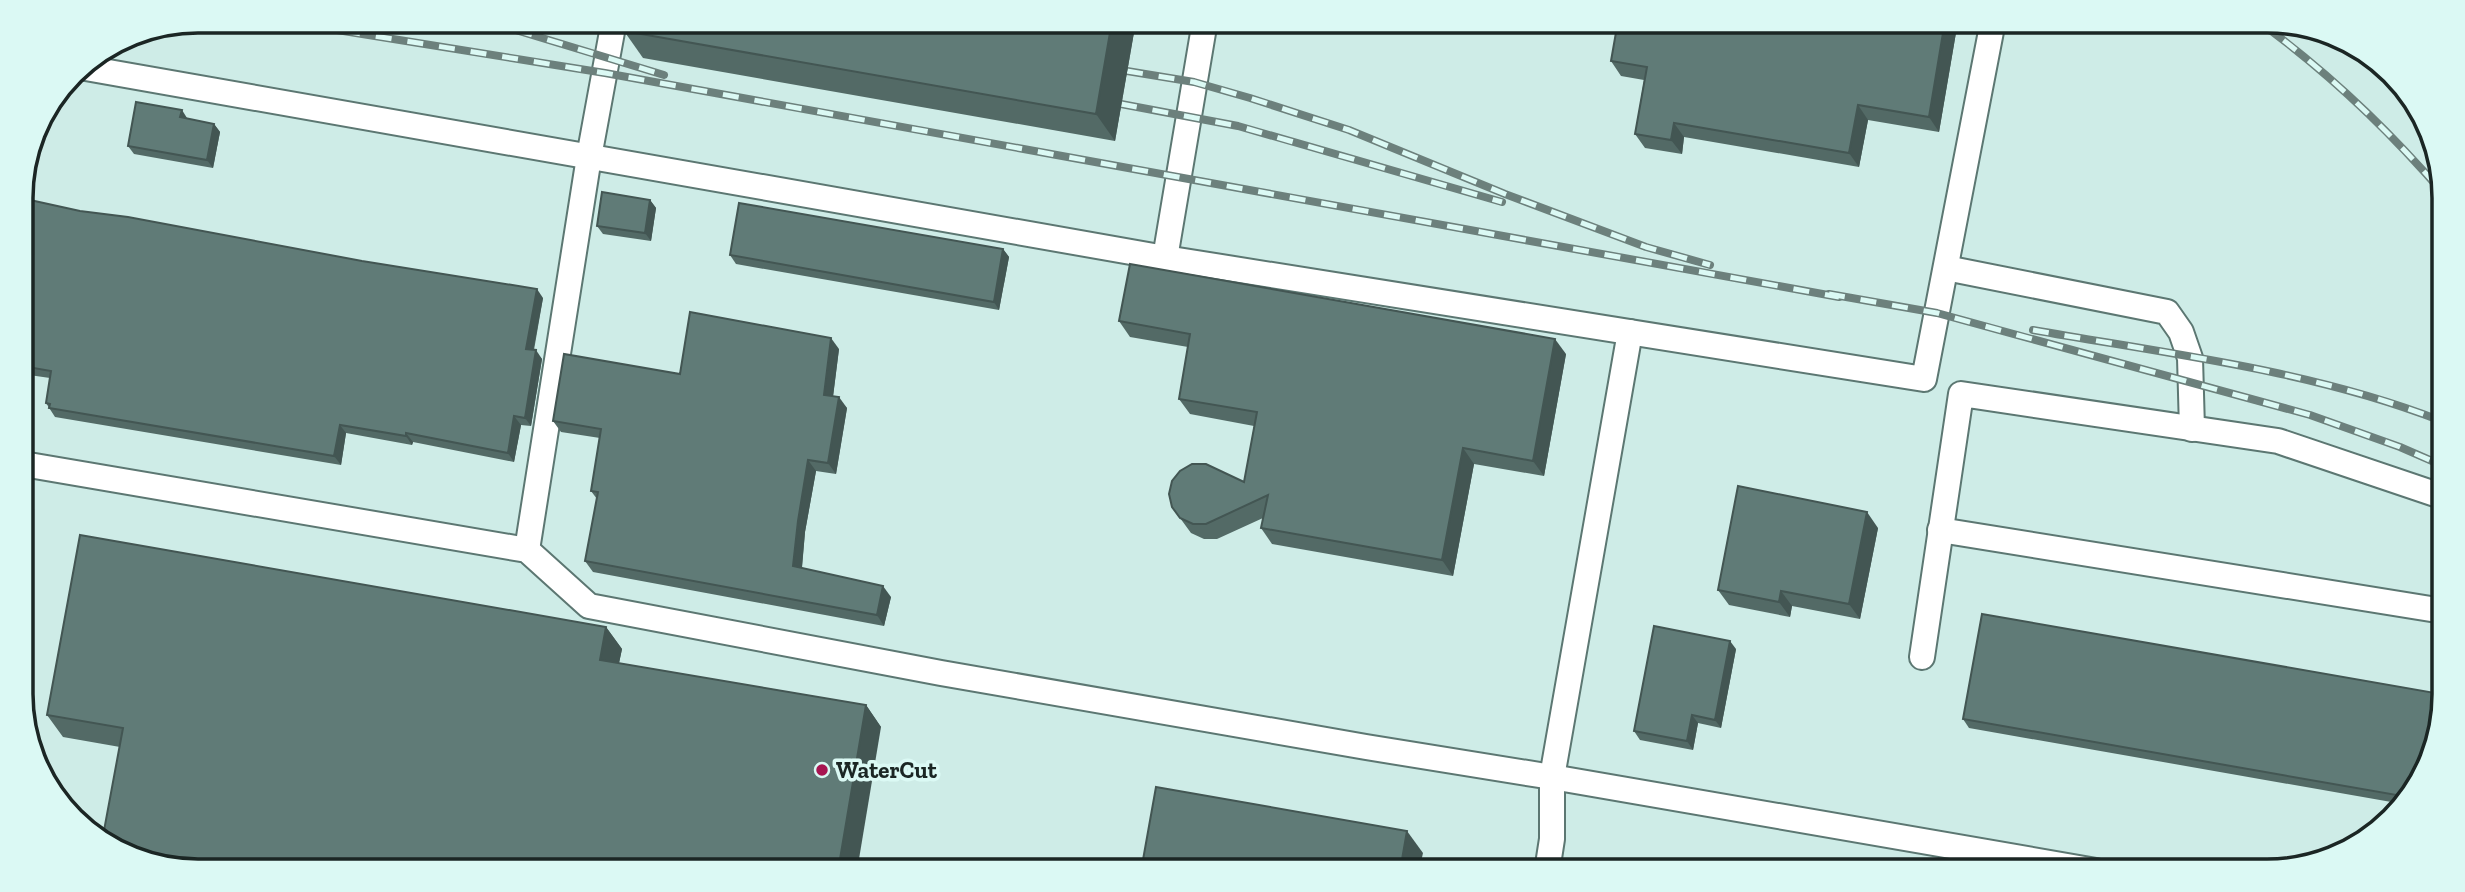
<svg xmlns="http://www.w3.org/2000/svg" width="2465" height="892" font-family="'Zilla Slab',serif">
<style>
.lines{fill:none;stroke-linecap:round;stroke-linejoin:round}
.lane-casing{stroke:#5c7772;stroke-width:28}
.lane{stroke:#fff;stroke-width:24}
.rail-casing{stroke:#6c807c;stroke-width:8}
.rail{stroke:#dbf9f4;stroke-width:5;stroke-dasharray:16;stroke-linecap:butt}
.wall{fill:#536a66}
.shaded-wall{fill:#435653}
.building{fill:#607b77;stroke:#435653;stroke-width:2}
.poi-dot{fill:#a71551;stroke:#dbf9f4;stroke-width:2.5}
.labels{text-anchor:middle;dominant-baseline:central;stroke-width:7;stroke-linejoin:round;paint-order:stroke}
.poi-label{font-size:23px;font-weight:bold;fill:#1b2624;stroke:#dbf9f4;text-anchor:start}
.rim{fill:none;stroke:#1b2624;stroke-width:3.5}
</style>
<rect width="100%" height="100%" fill="#ceece7"/>
<g class="lines">
<g class="lane-casing">
<g id="lane">
<polyline points="80,67 1165,258 1924,379 1993,21"/>
<polyline points="1165,258 1205,21"/>
<polyline points="1946,268 2167,312 2181,332 2190,358 2192,429"/>
<polyline points="23,464 527,550 589,606 941,673 1366,747 1552,777 2096,871"/>
<polyline points="1940,530 2437,610"/>
<polyline points="527,550 589,157 614,21"/>
<polyline points="1922,657 1961,394 2278,441 2438,495"/>
<polyline points="1547,871 1552,839 1552,777 1630,332"/>
</g>
</g>
<use href="#lane" class="lane"/>
<g class="rail-casing">
<g id="rail">
<polyline points="281,21 605,73 1839,297"/>
<polyline points="486,21 664,75"/>
<path d="M2258,21c67,49 130,108 184,171"/>
<polyline points="1127,71 1194,82 1250,98 1349,130 1505,194 1646,247 1710,265"/>
<polyline points="1121,104 1238,126 1502,202"/>
<polyline points="1829,294 1937,313 2310,415 2400,447 2439,464"/>
<path d="M2033,330c136,24 277,40 406,90"/>
</g>
</g>
<use href="#rail" class="rail"/>
</g>
<g class="wall">
<polygon points="1136,21 1115,141 643,58 624,31"/>
<polygon points="1618,21 1958,21 1939,132 1868,120 1859,167 1684,137 1682,154 1645,148 1635,134 1644,80 1621,76 1611,61"/>
<polygon points="187,119 214,124 220,132 213,168 134,154 128,146"/>
<polygon points="21,198 80,211 543,298 534,350 542,359 531,426 521,425 514,462 413,442 412,445 346,433 341,465 55,417 46,403 50,378 22,374"/>
<polygon points="650,200 656,208 651,241 603,234 597,226"/>
<polygon points="1003,249 1009,257 999,310 736,264 730,255"/>
<polygon points="1119,321 1566,354 1544,476 1474,464 1453,576 1272,544 1261,528 1263,518 1217,539 1204,539 1191,533 1172,507 1244,482 1254,426 1190,414 1179,399 1188,347 1130,337"/>
<polygon points="839,349 833,396 847,408 836,474 816,471 805,532 802,568 891,597 884,626 593,572 585,561 597,499 591,491 600,438 561,432 553,421"/>
<polygon points="1878,528 1860,619 1792,606 1790,617 1729,605 1718,590"/>
<polygon points="606,627 622,649 619,663 866,705 881,727 120,747 63,737 47,715"/>
<polygon points="1736,649 1721,728 1698,723 1693,750 1640,740 1634,731"/>
<polygon points="1963,719 2435,750 2397,803 1969,728"/>
</g>
<g class="shaded-wall">
<polygon points="1112,21 1136,21 1115,141 1096,114"/>
<polygon points="1945,21 1958,21 1939,132 1929,117"/>
<polygon points="1858,105 1868,120 1859,167 1849,153"/>
<polygon points="182,110 187,118 180,117"/>
<polygon points="1674,123 1684,137 1682,154 1671,140"/>
<polygon points="214,124 220,132 213,168 207,160"/>
<polygon points="650,200 656,208 651,241 645,233"/>
<polygon points="1003,249 1009,257 999,310 994,302"/>
<polygon points="537,289 543,298 532,357 526,349"/>
<polygon points="831,338 839,349 832,405 824,395"/>
<polygon points="1555,339 1566,354 1544,476 1533,461"/>
<polygon points="536,350 542,359 531,426 525,418"/>
<polygon points="839,397 847,408 836,474 828,463"/>
<polygon points="514,416 521,425 514,462 508,453"/>
<polygon points="340,425 346,433 341,465 334,456"/>
<polygon points="406,433 413,442 412,445 406,436"/>
<polygon points="1463,448 1474,464 1453,576 1442,560"/>
<polygon points="808,460 816,471 805,532 801,577 793,566 798,521"/>
<polygon points="1867,512 1878,528 1860,619 1849,604"/>
<polygon points="883,586 891,597 884,626 877,615"/>
<polygon points="1781,591 1792,606 1790,617 1779,602"/>
<polygon points="606,627 622,649 615,682 600,660"/>
<polygon points="1730,641 1736,649 1721,728 1715,720"/>
<polygon points="866,705 881,727 857,871 838,871"/>
<polygon points="1692,715 1698,723 1693,750 1687,741"/>
<polygon points="1407,831 1423,853 1419,871 1400,871"/>
</g>
<g class="building">
<polygon points="626,21 1112,21 1096,114 624,31"/>
<polygon points="1618,21 1945,21 1929,117 1858,105 1849,153 1674,123 1671,140 1635,134 1647,67 1611,61"/>
<polygon points="136,102 182,110 180,117 214,124 207,160 128,146"/>
<polygon points="602,192 650,200 645,233 597,226"/>
<polygon points="21,198 80,211 128,217 362,261 537,289 526,349 536,350 525,418 514,416 508,453 406,433 406,436 340,425 334,456 49,408 50,404 46,403 51,371 22,366"/>
<polygon points="739,203 1003,249 994,302 730,255"/>
<polygon points="1130,264 1555,339 1533,461 1463,448 1442,560 1261,528 1268,495 1206,524 1193,524 1180,518 1172,507 1169,494 1172,481 1180,471 1192,464 1206,464 1244,482 1257,412 1179,399 1190,334 1119,321"/>
<polygon points="690,312 831,338 824,395 839,397 828,463 808,460 798,521 793,566 883,586 877,615 585,561 598,492 591,491 601,429 553,421 564,354 680,374"/>
<polygon points="1738,486 1867,512 1849,604 1781,591 1779,602 1718,590"/>
<polygon points="80,535 606,627 600,660 866,705 838,871 198,871 142,862 103,836 123,728 47,715"/>
<polygon points="1982,614 2435,693 2435,750 2402,796 1963,719"/>
<polygon points="1654,626 1730,641 1715,720 1692,715 1687,741 1634,731"/>
<polygon points="1156,787 1407,831 1400,871 1141,871"/>
</g>
<circle class="poi-dot" cx="822" cy="770" r="7"/>
<g class="labels">
<g class="poi-label">
<text x="836" y="770">WaterCut</text>
</g>
</g>
<path d="M0 0H2465V892H0ZM198 33H2267A165 165 0 0 1 2432 198V694A165 165 0 0 1 2267 859H198A165 165 0 0 1 33 694V198A165 165 0 0 1 198 33Z" fill="#dbf9f4" fill-rule="evenodd"/>
<path class="rim" d="M198 33H2267A165 165 0 0 1 2432 198V694A165 165 0 0 1 2267 859H198A165 165 0 0 1 33 694V198A165 165 0 0 1 198 33Z"/>
</svg>
